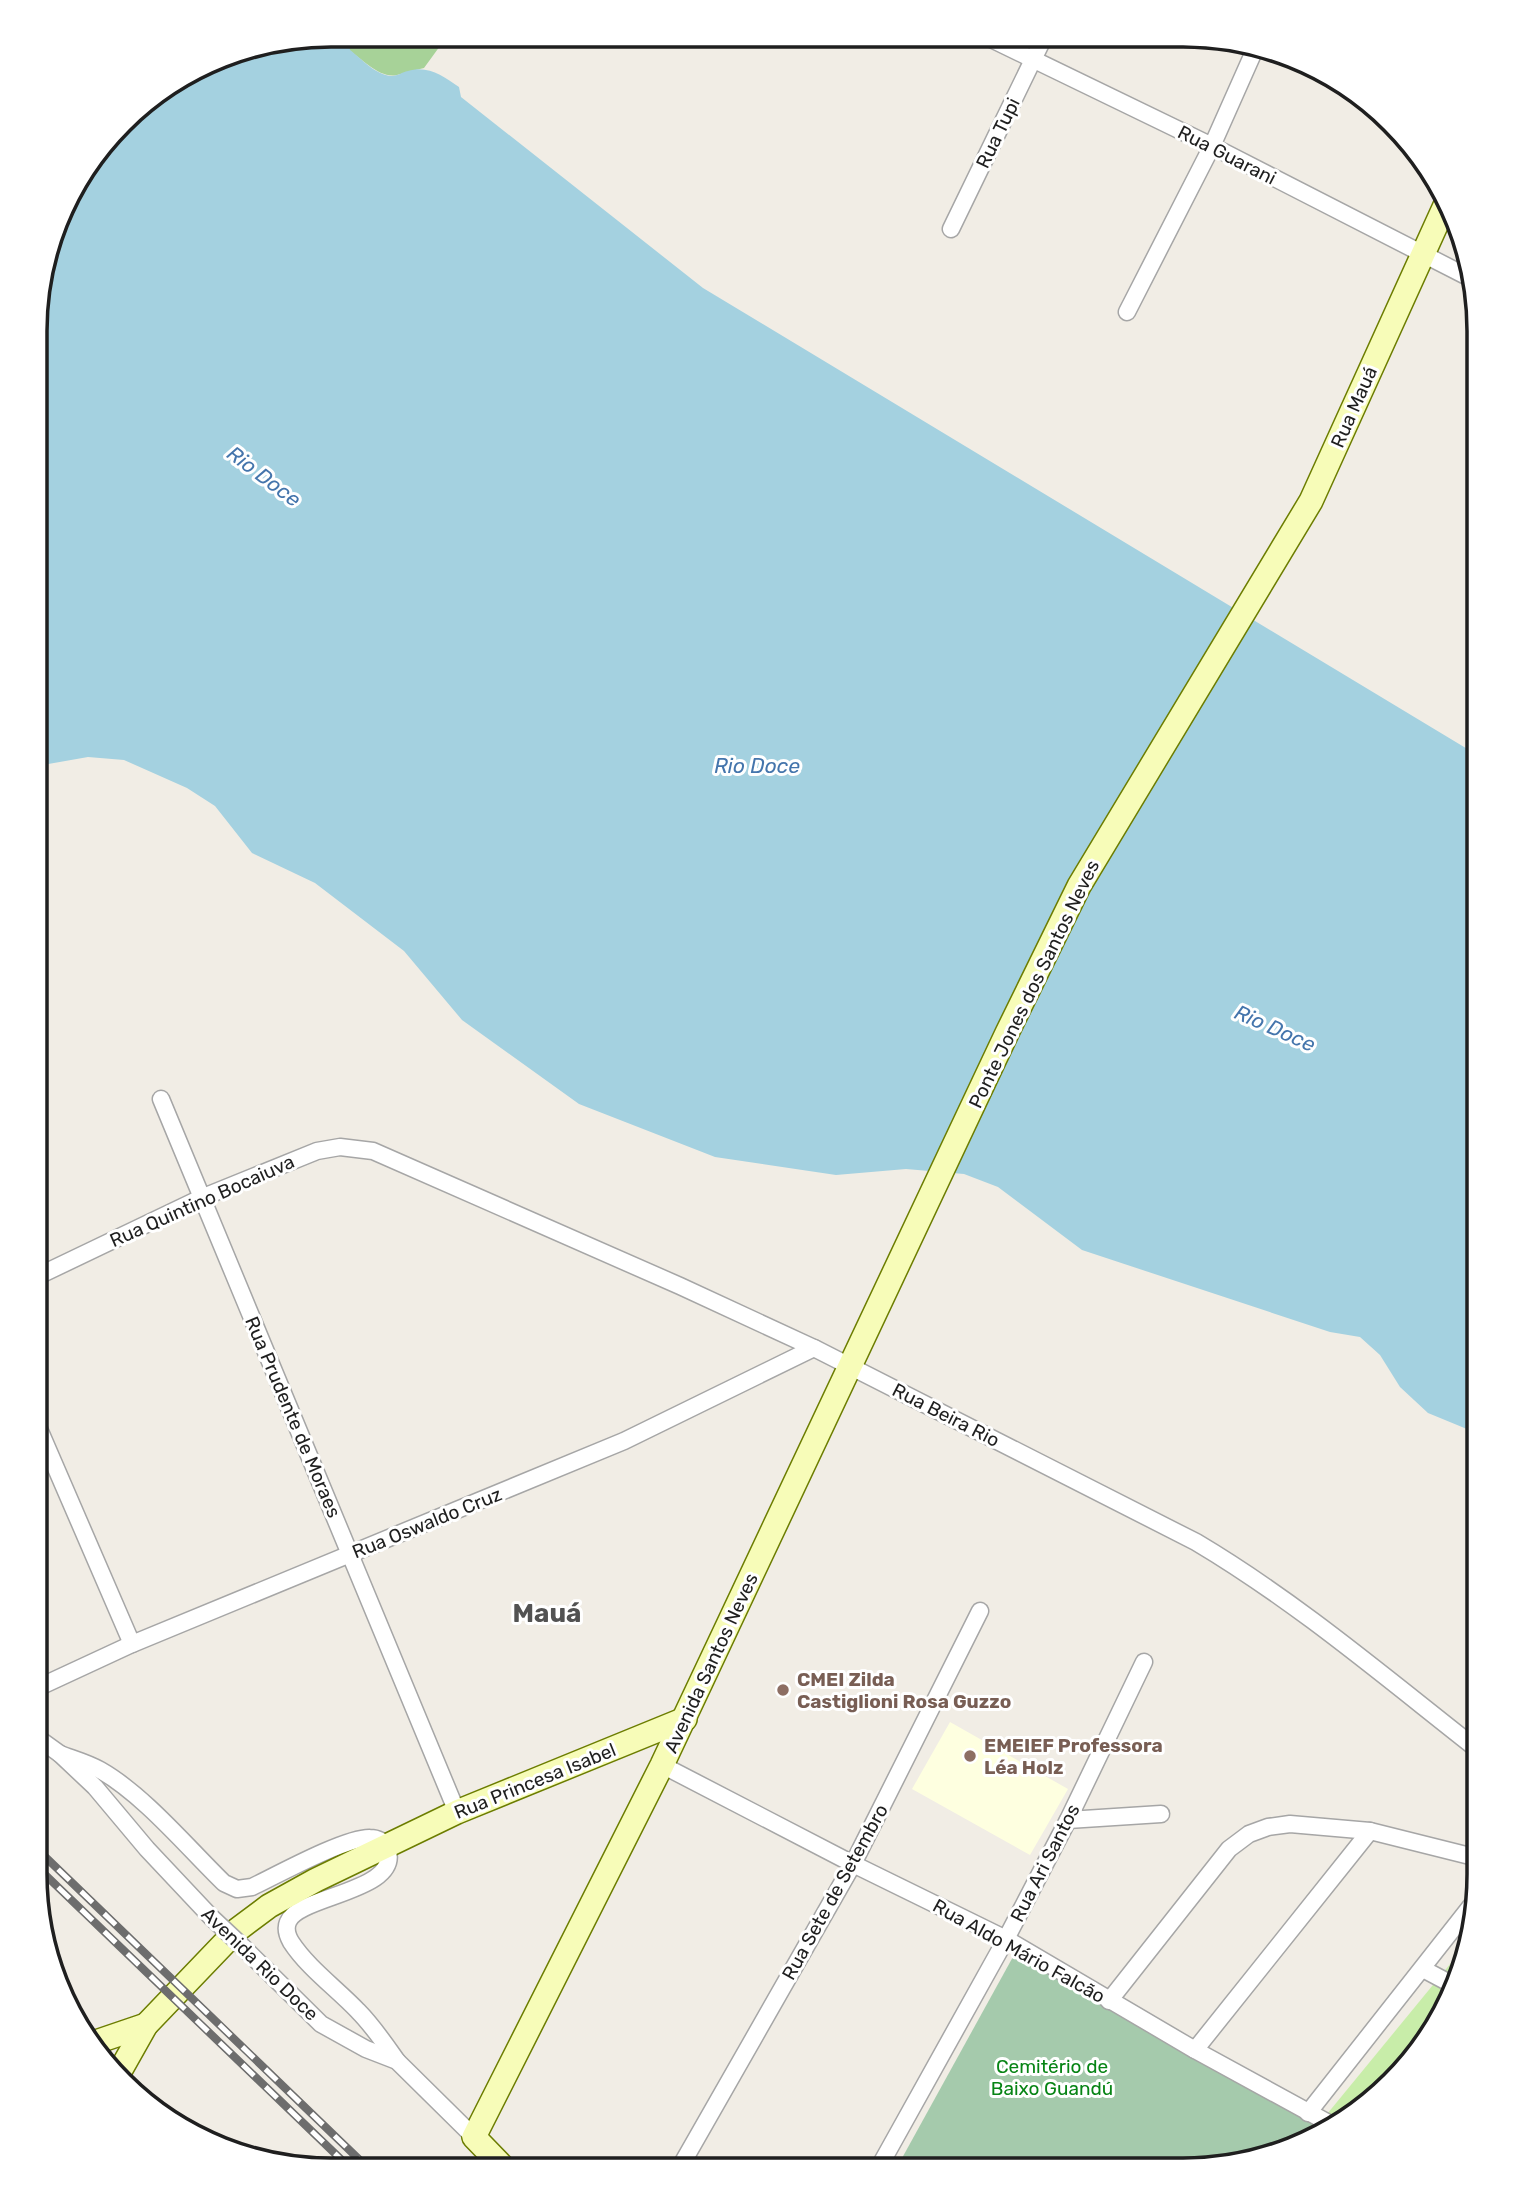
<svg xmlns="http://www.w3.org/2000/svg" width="1514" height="2205" font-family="Rubik,sans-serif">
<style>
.education{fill:#feffe0}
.grass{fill:#c8eda9}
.forest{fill:#a7d298}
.cemetery{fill:#a5caac}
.water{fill:#a4d1e0}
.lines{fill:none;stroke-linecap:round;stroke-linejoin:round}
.street-casing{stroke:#a6a6a6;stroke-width:19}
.secondary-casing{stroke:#6c7d00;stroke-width:26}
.street{stroke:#fff;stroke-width:16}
.secondary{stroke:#f7fcb8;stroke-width:23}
.rail-casing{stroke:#6d6d6d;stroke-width:8}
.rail{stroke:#fff;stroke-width:5;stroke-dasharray:16;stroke-linecap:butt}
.street-bridge-casing{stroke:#a6a6a6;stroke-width:19;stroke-linecap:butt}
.street-bridge{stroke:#fff;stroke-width:16}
.education-dot{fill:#8d6e63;stroke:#fff;stroke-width:2.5}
.labels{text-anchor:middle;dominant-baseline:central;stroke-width:6;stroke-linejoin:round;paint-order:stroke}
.street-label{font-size:19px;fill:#1f1f1f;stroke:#fff}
.education-label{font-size:19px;font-weight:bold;fill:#785e54;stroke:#fff;text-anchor:start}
.park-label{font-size:19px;fill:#078415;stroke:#fff}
.water-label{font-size:21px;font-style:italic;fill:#4475ac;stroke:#fff}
.district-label{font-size:26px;font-weight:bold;fill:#525252;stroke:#fff}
.rim{fill:none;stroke:#1f1f1f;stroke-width:3.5}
</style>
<rect width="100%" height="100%" fill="#f1ede5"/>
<polygon class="education" points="950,1722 1068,1789 1030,1855 912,1789"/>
<polygon class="grass" points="1469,1941 1463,1969 1429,2039 1378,2097 1335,2125 1323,2119"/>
<path class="forest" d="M347,35h101l-24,33c-10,2 -18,5 -27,7 -17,4 -35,-16 -48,-25z"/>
<polygon class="cemetery" points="1014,1955 1292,2095 1337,2124 1313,2140 1183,2170 896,2169"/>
<path class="water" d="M331,35h16l3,15c12,9 25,25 42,26 6,0 10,-4 16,-5 20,-6 35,5 51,16l2,10 242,191 776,468v678l-51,-21 -28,-26 -20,-32 -20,-18 -30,-5 -248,-82 -84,-63 -34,-13 -58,-5 -70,6 -121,-18 -136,-53 -117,-84 -58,-69 -89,-68 -63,-30 -37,-47 -28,-18 -63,-28 -36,-3 -51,9 1,-474 36,-109 62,-75 100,-57z"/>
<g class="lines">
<g class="street-casing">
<g id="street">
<polyline points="987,37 1212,146 1466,276"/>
<polyline points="951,229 1044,37"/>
<polyline points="1127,312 1212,146 1256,47"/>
<polyline points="161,1099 457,1812"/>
<path d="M36,1277l165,-79 116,-47 23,-4 33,4 307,135 134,62 382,194c101,60 190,136 282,208"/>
<polyline points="36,1422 132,1644"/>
<polyline points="35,1689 132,1644 624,1441 814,1348"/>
<polyline points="35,1736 60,1754 95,1787 147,1849 211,1917"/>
<path d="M60,1754c13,5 28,9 40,16 44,25 87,77 124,113l13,6 15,-2c25,-12 94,-50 118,-49 7,0 14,3 17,10 16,44 -89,47 -99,74 -3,7 -1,13 3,20 17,26 45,46 67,69 15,15 27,33 39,50"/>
<polyline points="662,1765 853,1864 1006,1939 1195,2050 1334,2126"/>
<polyline points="1068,1820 1161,1814"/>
<polyline points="243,1947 321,2024 366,2049 397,2061 474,2137"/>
<polyline points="1423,1969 1455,1986"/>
<polyline points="1109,2001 1229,1849 1249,1834 1268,1827 1290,1824 1370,1831 1478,1858"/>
<polyline points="1195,2050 1370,1831"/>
<polyline points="1308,2113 1478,1897"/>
<polyline points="679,2169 853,1864 980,1611"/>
<polyline points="878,2169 1006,1939 1068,1820 1144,1662"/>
</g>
</g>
<g class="secondary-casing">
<g id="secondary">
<polyline points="96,2042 146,2025"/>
<polyline points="120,2071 146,2025 237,1930 269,1906 316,1880 457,1812 685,1719"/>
<polyline points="504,2168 474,2137 662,1765 1007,1033 1079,886 1311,501 1448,199"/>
</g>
</g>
<use href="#street" class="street"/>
<use href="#secondary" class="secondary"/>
<g class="rail-casing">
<g id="rail">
<polyline points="35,1847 368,2168"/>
<polyline points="35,1865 350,2168"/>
</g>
</g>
<use href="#rail" class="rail"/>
<g class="street-bridge-casing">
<polyline id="street-bridge" points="211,1917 243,1947"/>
</g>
<use href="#street-bridge" class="street-bridge"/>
</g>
<g class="education-dot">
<circle cx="783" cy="1690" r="7"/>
<circle cx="970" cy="1756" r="7"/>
</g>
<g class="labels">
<g class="street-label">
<text transform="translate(998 133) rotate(-64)">Rua Tupi</text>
<text transform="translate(1227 155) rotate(27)">Rua Guarani</text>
<text transform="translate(1354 407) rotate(-66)">Rua Mauá</text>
<text transform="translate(1034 984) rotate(-64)">Ponte Jones dos Santos Neves</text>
<text transform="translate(202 1201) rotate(-24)">Rua Quintino Bocaiuva</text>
<text transform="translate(946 1415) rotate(27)">Rua Beira Rio</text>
<text transform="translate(293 1417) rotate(67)">Rua Prudente de Moraes</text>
<text transform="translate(427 1523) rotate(-22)">Rua Oswaldo Cruz</text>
<text transform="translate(711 1663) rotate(-65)">Avenida Santos Neves</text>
<text transform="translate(535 1781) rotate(-22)">Rua Princesa Isabel</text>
<text transform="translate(1045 1863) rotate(-63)">Rua Ari Santos</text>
<text transform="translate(835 1892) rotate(-61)">Rua Sete de Setembro</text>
<text transform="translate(1019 1951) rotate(29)">Rua Aldo Mário Falcão</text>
<text transform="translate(260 1964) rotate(44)">Avenida Rio Doce</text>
</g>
<g class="education-label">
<text x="797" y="1679">CMEI Zilda<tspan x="797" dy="22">Castiglioni Rosa Guzzo</tspan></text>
<text x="984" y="1745">EMEIEF Professora<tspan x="984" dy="22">Léa Holz</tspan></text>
</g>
<g class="park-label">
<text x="1052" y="2066">Cemitério de<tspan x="1052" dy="22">Baixo Guandú</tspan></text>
</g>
<g class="water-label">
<text transform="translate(264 476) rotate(37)">Rio Doce</text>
<text x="757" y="765">Rio Doce</text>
<text transform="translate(1275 1028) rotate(24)">Rio Doce</text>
</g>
<g class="district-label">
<text x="547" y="1613">Mauá</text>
</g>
</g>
<path d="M0 0H1514V2205H0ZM331 47H1183A284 284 0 0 1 1467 331V1874A284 284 0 0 1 1183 2158H331A284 284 0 0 1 47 1874V331A284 284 0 0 1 331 47Z" fill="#fff" fill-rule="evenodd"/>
<path class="rim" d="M331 47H1183A284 284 0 0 1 1467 331V1874A284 284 0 0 1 1183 2158H331A284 284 0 0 1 47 1874V331A284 284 0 0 1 331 47Z"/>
</svg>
